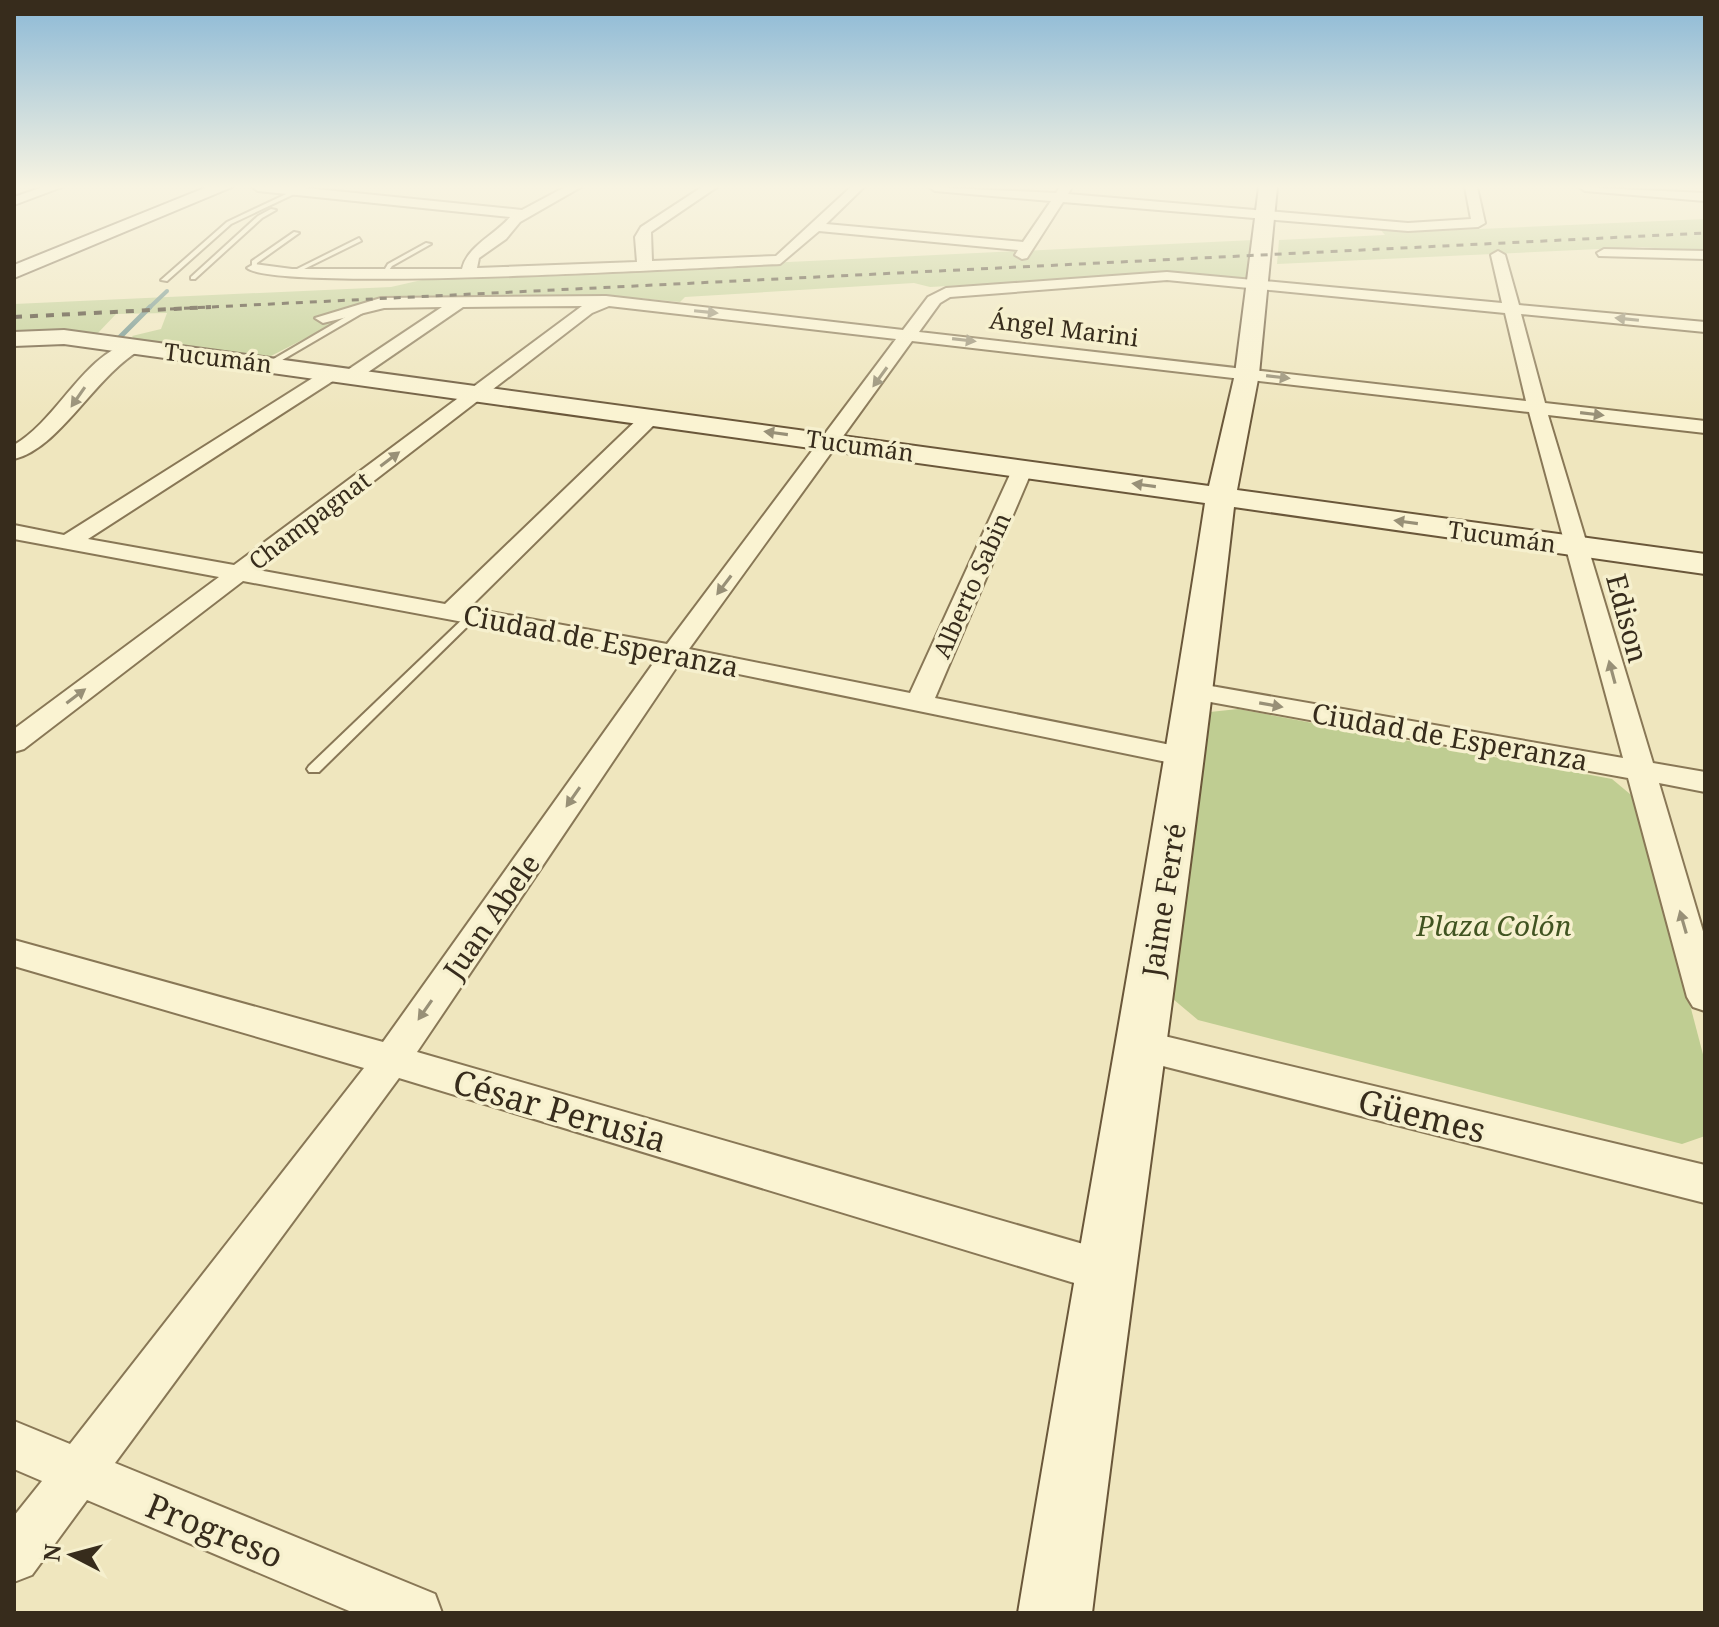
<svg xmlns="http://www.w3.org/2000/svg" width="1719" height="1627" font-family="'Noto Serif',serif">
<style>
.green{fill:#bfcd92}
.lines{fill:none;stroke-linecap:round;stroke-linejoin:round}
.stream-far1{stroke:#698e8a;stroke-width:4}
.stream{stroke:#698e8a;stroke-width:5}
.lane-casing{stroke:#887756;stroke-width:4}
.street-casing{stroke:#887756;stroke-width:4}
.secondary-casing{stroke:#6a573a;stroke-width:4}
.lane{fill:#faf3d2;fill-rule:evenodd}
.street{fill:#faf3d2;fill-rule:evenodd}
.secondary{fill:#faf3d2;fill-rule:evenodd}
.rail-far1{stroke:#372c1c;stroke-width:3;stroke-dasharray:7 7;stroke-linecap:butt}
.rail{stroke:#372c1c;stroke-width:4;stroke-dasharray:8 8;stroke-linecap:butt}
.oneway{fill:#989077}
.labels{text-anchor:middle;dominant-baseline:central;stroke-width:7;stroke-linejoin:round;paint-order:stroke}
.far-street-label{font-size:24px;fill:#372c1c;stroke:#f6f0ce}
.street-label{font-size:28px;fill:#372c1c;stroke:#f6f0ce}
.park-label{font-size:28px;font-style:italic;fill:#415421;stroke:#f6f0ce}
.near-street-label{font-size:34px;fill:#372c1c;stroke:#f6f0ce}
</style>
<rect width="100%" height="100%" fill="#efe6be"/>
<g class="green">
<polygon points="1705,219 1705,252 1642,247 1277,264 1279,240 1385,235 1379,228 1433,231"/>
<polygon points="1254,240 1253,279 1183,273 930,287 914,283 685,297 680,302 638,298 376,302 269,357 135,340 132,336 161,329 167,313 116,314 97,334 14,333 14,304 391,287 426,279"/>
<polygon points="1238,709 1612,779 1636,799 1705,1062 1705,1136 1682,1144 1198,1020 1173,999 1210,712"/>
</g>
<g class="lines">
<polyline class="stream-far1" points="148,309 167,291"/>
<polyline class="stream" points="119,338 150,307"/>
<g class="lane-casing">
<g id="lane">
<polygon points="301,187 309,187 231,224 167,281 161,280 227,222"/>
<polygon points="271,209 276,210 262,218 195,279 191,279 191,277 258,216"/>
<polygon points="294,232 299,233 257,263 256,269 252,269 252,261"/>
<polygon points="359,238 361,241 294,274 289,273"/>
<polygon points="426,243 431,244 392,266 386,274 382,274 388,264"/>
<polygon points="359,309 366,311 272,366 265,364"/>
<polygon points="473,612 477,613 477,617 319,772 309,772 307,769 309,766 469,613"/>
</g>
</g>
<g class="street-casing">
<g id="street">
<polygon points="43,187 62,187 14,205 14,197"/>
<path d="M252,187h44l226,23 43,-23h16l-61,35 -14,17 -27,19 -2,10 160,-6 -2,-25 6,-10 61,-40h15l-66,45 1,29 124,-5 75,-69h13l-38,37 197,18 28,-41 -116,-10 -6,-4 127,6 4,-6h12l-4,7 340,29 63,-4 -6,-32h12l8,36 -7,4 -70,4 -345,-29 -36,56 -5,1 -7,-4 3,-5 -199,-19 -39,33c-69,3 -503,29 -533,4l7,-4 38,5h170c5,-23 33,-34 48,-52l-252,-26z"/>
<polygon points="1579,187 1705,193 1705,201 1585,191"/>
<polygon points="1604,249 1705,251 1705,259 1599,256 1597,253"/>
<path d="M1498,251l7,4 14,50 186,17v10l-184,-18 24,89 160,18v12l-157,-18 105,348 52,9v20l-46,-9 46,155v73l-12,-4 -6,-10 -59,-219 -434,-79 -9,-2 -4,-6 4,-6 9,-2 429,75 -94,-346 -617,-71 -223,308 221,44 103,-225 10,-6 10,6 -98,230 251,50 10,3 4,6 -4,6 -10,3 -506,-104 -263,390 687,198 15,6 6,15 -6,15 -15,6 -705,-214 -284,385 320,131 7,19h-88l-267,-113 -55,75 -18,7v-66l28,-35 -28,-12v-48l56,23 294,-376 -350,-102v-26l369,102 274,-384 -414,-77 -219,168 -10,3v-23l205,-152 -205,-38v-14l50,10 263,-166h12v8l-251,162 146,26 348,-259 -119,1 -105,72h-12v-8l96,-64 -58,1 -61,15 -8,-5 66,-20 225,-2 297,34 25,-33 18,-9 221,-16 335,31 -11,-48zM1167,280l338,33 21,88 -607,-69 21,-29 10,-6zM609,306l287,33 -229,305 -198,-36 189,-187v-8h-14l-199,191 -187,-34 334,-257z"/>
<path d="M134,341l8,5 -2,4c-46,27 -80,98 -126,109v-14c45,-26 69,-91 120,-104z"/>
<polygon points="1139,1030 1705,1165 1705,1203 1139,1060 1126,1056 1121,1045 1126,1034"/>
</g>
</g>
<g class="secondary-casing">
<g id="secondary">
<polygon points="207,187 232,187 14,278 14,265"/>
<path d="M1259,187h18l-18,187 -22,116 468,64v20l-471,-67c-42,370 -97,737 -142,1106h-74c61,-370 130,-739 187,-1110l-1141,-159 -50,2v-14l50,-2 1145,156 26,-112z"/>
</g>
</g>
<use href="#lane" class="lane"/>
<use href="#street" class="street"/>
<use href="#secondary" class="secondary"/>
<polyline class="rail-far1" points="170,309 1705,233"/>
<polyline class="rail" points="14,317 211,307"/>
</g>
<defs><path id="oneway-solid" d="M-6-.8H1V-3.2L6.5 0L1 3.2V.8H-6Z" transform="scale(2)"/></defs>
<g class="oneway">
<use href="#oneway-solid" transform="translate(706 312) rotate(6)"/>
<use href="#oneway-solid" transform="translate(1627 319) rotate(-174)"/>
<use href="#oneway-solid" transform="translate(964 340) rotate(7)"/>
<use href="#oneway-solid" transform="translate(880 377) rotate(126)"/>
<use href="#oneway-solid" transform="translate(1278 377) rotate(7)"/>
<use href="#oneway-solid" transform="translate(78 397) rotate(125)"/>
<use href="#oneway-solid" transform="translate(1592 414) rotate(7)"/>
<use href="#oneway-solid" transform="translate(776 433) rotate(-172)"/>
<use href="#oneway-solid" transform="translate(390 459) rotate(-37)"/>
<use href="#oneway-solid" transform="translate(1144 485) rotate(-172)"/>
<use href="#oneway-solid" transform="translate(1406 522) rotate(-172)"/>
<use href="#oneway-solid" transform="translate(724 585) rotate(127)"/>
<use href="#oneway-solid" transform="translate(1612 672) rotate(-105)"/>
<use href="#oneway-solid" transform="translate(76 696) rotate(-37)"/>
<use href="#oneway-solid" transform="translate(1271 705) rotate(10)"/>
<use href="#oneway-solid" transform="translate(573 797) rotate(125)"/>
<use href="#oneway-solid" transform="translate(1683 922) rotate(-106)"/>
<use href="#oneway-solid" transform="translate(425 1010) rotate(125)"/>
</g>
<linearGradient id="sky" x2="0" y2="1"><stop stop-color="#8cb9d6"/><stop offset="0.45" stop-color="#f8f4e2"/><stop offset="1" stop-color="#f8f4e2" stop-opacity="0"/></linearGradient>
<rect width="1719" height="415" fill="url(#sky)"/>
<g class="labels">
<g class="far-street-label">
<text transform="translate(1064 328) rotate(7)">Ángel Marini</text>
<text transform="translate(218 357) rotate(7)">Tucumán</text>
<text transform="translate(860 445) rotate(8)">Tucumán</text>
<text transform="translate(309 520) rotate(-37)">Champagnat</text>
<text transform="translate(1502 536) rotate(8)">Tucumán</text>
<text transform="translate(971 585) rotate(-66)">Alberto Sabin</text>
</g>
<g class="street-label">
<text transform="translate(1628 618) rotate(75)">Edison</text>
<text transform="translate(601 640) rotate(11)">Ciudad de Esperanza</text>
<text transform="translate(1450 736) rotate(10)">Ciudad de Esperanza</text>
<text transform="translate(1163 900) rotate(-81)">Jaime Ferré</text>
<text transform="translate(491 916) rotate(-55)">Juan Abele</text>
</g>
<g class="park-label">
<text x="1494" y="925">Plaza Colón</text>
</g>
<g class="near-street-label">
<text transform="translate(560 1110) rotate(16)">César Perusia</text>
<text transform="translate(1422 1115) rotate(14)">Güemes</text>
<text transform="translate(215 1530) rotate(22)">Progreso</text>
</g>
</g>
<rect width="1719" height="1627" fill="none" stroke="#372c1c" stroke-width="32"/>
<g transform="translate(72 1555) rotate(276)" stroke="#f6f0ce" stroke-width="6" paint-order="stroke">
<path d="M0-6L14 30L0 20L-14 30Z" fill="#372c1c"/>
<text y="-12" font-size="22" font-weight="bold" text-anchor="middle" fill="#372c1c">N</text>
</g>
</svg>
